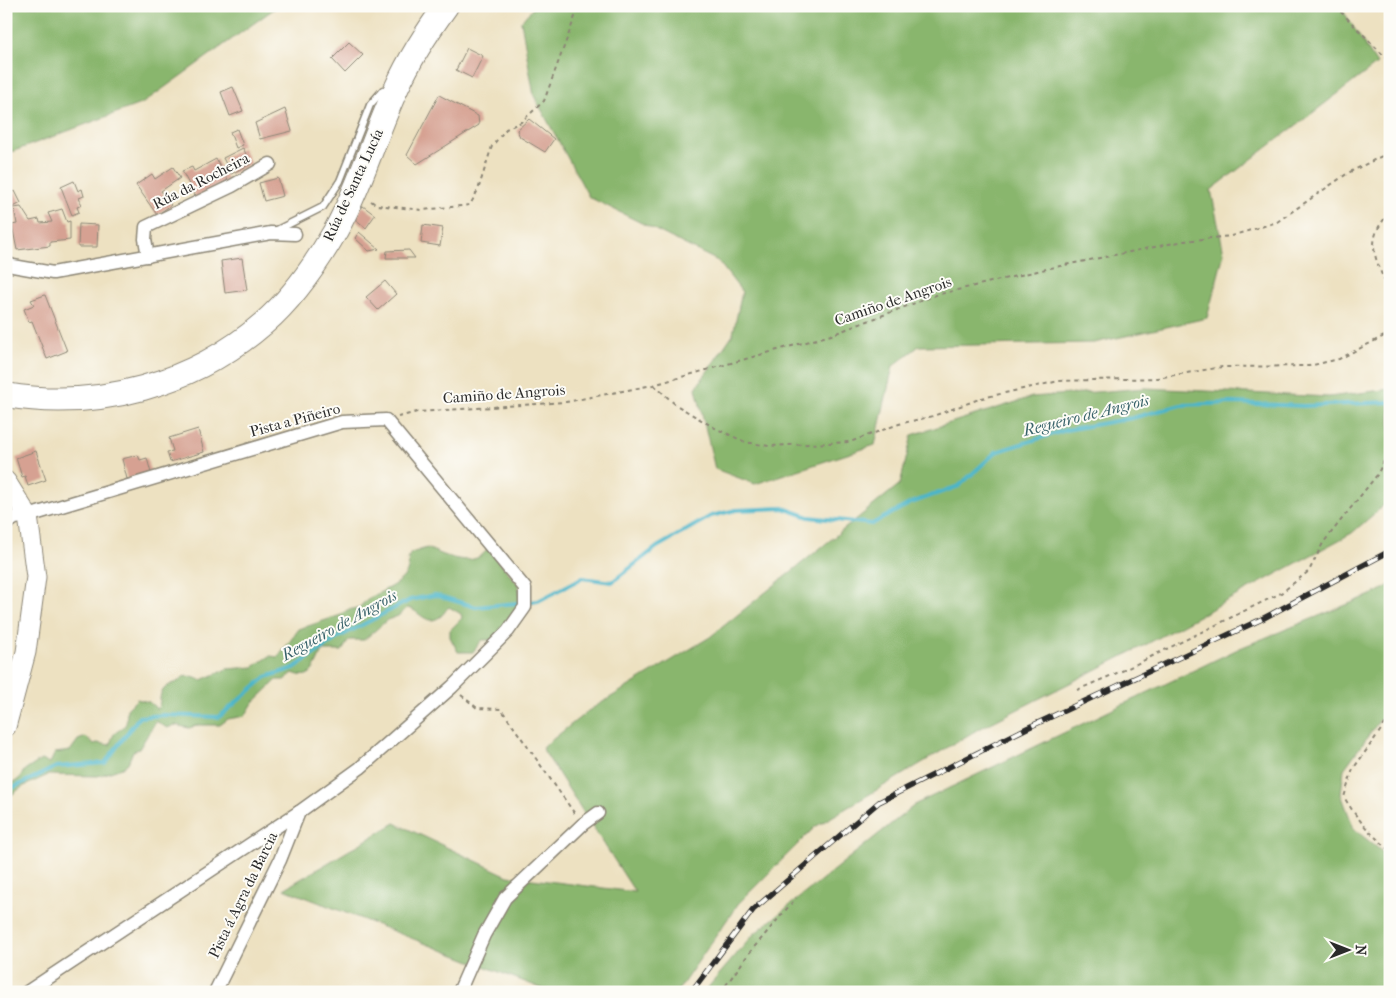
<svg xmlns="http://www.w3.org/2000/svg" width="1396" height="998" font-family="'IM FELL French Canon',serif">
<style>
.forest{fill:#89b66d;stroke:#5a704c}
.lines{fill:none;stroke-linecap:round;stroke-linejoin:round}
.stream{stroke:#4bb5c9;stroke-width:4}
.building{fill:#d6a192}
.lane-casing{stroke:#8c8676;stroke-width:9}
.street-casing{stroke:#8c8676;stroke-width:15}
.secondary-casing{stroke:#8c8676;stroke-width:21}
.highway-casing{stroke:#8c8676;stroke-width:26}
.path{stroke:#8c8676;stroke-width:2;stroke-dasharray:4 4;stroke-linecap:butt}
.lane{stroke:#fff;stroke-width:6}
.street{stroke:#fff;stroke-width:12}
.secondary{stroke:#fff;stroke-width:19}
.highway{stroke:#fff;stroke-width:24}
.rail-casing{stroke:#2b2b2b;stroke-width:5.5}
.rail{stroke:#fdfcf7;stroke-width:4;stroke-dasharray:11;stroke-linecap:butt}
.labels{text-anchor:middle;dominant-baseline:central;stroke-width:4;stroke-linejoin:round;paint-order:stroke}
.street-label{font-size:15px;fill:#2b2b2b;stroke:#fdfcf7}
.water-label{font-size:16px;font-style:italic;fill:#38626a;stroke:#fdfcf7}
</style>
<rect width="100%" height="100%" fill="#fdfcf7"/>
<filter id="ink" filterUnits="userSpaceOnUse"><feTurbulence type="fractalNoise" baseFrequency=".02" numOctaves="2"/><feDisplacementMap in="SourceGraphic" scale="10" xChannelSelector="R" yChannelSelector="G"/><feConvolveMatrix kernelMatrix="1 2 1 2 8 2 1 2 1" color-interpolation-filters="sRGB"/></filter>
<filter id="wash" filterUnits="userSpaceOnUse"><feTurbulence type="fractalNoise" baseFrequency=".0096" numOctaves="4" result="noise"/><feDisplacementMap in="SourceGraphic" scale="20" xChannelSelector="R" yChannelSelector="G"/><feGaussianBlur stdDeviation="1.12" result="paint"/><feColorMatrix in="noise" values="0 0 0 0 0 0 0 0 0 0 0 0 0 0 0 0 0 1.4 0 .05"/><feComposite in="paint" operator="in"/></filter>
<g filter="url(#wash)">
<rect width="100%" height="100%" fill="#ede1c1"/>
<g class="forest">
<polygon points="6,6 278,6 143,103 14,151 6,152"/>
<polygon points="535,6 1340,6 1377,64 1211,190 1224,253 1207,318 1094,343 919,346 893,366 875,445 755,484 715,469 696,388 733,334 742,292 718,261 589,197 534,96 521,21"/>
<polygon points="1145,388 1329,397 1390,389 1390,500 1352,533 1147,644 975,731 815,827 738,904 677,992 551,992 284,889 395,823 508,876 635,892 542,748 588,711 710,637 900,484 912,435 1032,397"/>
<path d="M427,548c18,8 48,22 61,0l30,36 5,23 -30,33h-11l-9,12h-15l-8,-15v-7l12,-12 -1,-4 -12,-7c-4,3 -5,7 -8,9 -15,12 -22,-7 -34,-8l-9,8 -11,4 -23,20h-15l-7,11h-19c-8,10 -8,32 -30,22l-9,7h-7l-24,23 -8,13 -17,3 -8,6h-22l-9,3 -14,-3 -8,3 -11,-7 -17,28 -6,2 -5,12 -6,5 -24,8 -50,-1 -26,12 -16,12v-18l9,1 6,-5 2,-5 18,-12 9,3 5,-10 15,-2 8,-11 8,-3 8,7 3,-1 13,2c4,-17 8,-11 15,-20 3,-4 1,-11 2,-16l10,-10 12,3 8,7c5,-6 1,-13 6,-19 6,-7 15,-6 20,-13l6,-1 13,4 25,-11 26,-2 17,-11 8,1 21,-28 42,-14 6,-5 12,-2c15,-20 55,-21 49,-50l3,-5z"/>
<polygon points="1390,585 1390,706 1344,769 1341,794 1354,829 1390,858 1390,992 704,992 754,934 916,804 1240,648 1378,592"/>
</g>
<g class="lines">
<polyline class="stream" points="6,791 56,767 105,763 139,717 164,715 219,717 266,677 294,668 339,637 410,600 435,595 476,607 538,601 582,578 612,582 657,547 711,516 736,510 783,508 809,517 872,524 911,503 959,486 996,452 1066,430 1132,418 1181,405 1233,403 1304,406 1390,402"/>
</g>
<g id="blocks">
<g class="building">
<polygon points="349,42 363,55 345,73 332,59"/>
<polygon points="467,48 483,56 472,78 456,70"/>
<polygon points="233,87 243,111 230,116 221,92"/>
<polygon points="439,95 478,116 479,125 417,164 407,155"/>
<polygon points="285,109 292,131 260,139 255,123"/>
<polygon points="529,119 554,139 545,152 520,137 517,130"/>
<polygon points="237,129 243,145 236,148 230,132"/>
<polygon points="243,148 251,164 231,174 223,158"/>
<polygon points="216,159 228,180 196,198 182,171 192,167 194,171"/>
<polygon points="173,167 180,178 161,191 171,205 157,215 136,185 152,174 155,179"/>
<polygon points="278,178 283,196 264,201 259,183"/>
<polygon points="74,181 78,191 82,189 84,196 79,198 82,205 77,207 79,212 72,215 61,187"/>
<polygon points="15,191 21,203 6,211 6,196"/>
<polygon points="363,206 375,215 366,228 354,218"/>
<polygon points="21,207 30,221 39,219 40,223 52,222 48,213 62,209 67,222 70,221 70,240 50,242 50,246 17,250 12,225 17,224 14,208"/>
<polygon points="79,224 98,225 97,247 78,247"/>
<polygon points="423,225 443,228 440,246 421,243"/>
<polygon points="359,232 379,249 369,251 355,238"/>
<polygon points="409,250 415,258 386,258 387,251"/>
<polygon points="242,258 247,290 225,293 221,261"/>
<polygon points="385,281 396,294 378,310 366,297"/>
<polygon points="45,295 67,351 47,359 32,321 29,322 24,309 34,305 31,300"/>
<polygon points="198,429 204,452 170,462 167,452 173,451 169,438"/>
<polygon points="36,451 46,480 28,486 25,476 22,477 16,458"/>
<polygon points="138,455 140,460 147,458 151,473 127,479 122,459"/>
</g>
</g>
</g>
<g filter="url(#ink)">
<use href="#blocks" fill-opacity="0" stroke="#8c8676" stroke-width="1"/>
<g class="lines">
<g class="lane-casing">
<polyline id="lane" points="275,231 323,207 340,181 370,105 383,90"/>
</g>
<g class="street-casing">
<g id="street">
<polyline points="148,256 145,239 146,227 232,186 270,164"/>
<polyline points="6,263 13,266 53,273 271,233 295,234"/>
<polyline points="6,524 15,518 28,516 342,422 386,420 525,588 525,607 508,631 452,687 360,768 299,812 27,992"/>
<polyline points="215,992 280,860 299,812"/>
<polyline points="459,992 484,935 505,898 583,824 598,813"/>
</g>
</g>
<g class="secondary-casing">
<polyline id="secondary" points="6,481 28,516 36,577 26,652 6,727"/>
</g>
<g class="highway-casing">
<path id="highway" d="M6,395c92,16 188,-11 258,-72 29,-25 53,-60 72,-93 25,-45 39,-96 61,-143 13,-29 30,-55 49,-81"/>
</g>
<g class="path">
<polyline points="1335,6 1390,62"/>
<polyline points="371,201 377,205 422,210 470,205 478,190 492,146 506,129 521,122 544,101 579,6"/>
<path d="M1390,213c-29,28 -12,50 0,81"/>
<polyline points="654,385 676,405 715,428 745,442 769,446 850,442 899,424 933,416 982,398 1059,381 1157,378 1222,367 1309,366 1339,359 1390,333"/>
<polyline points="398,417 417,412 566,402 653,385 831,335 936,295 1050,268 1184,241 1231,236 1277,222 1348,173 1390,152"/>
<polyline points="1077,690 1124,670 1281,593 1309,571 1323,543 1377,475 1390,449"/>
<polyline points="461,695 477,708 501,709 575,814"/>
<path d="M1390,717l-37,52 -9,28c13,22 26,37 46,53"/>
<polyline points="721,992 750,952 796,898"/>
</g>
<use href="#lane" class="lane"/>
<use href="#street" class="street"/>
<use href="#secondary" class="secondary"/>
<use href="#highway" class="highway"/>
<g class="rail-casing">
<polyline id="rail" points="691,992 753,910 879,802 1027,728 1262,619 1390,551"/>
</g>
<use href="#rail" class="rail"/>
</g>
</g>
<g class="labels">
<g class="street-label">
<text transform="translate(201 181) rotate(-27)">Rúa da Rocheira</text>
<text transform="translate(353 185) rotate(-65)">Rúa de Santa Lucía</text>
<text transform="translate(893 301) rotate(-19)">Camiño de Angrois</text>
<text transform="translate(504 394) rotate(-4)">Camiño de Angrois</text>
<text transform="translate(295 420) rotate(-15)">Pista a Piñeiro</text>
<text transform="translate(243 895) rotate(-64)">Pista á Agra da Barcia</text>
</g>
<g class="water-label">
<text transform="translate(1086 415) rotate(-14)">Regueiro de Angrois</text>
<text transform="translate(339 625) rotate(-29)">Regueiro de Angrois</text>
</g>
</g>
<rect width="1396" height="998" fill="none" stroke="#fdfcf7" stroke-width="25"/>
<g transform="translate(1348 950) rotate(90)" stroke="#fdfcf7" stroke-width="4" paint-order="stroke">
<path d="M0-4L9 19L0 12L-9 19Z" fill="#2b2b2b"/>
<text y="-8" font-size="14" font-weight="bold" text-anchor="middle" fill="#2b2b2b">N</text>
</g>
</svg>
